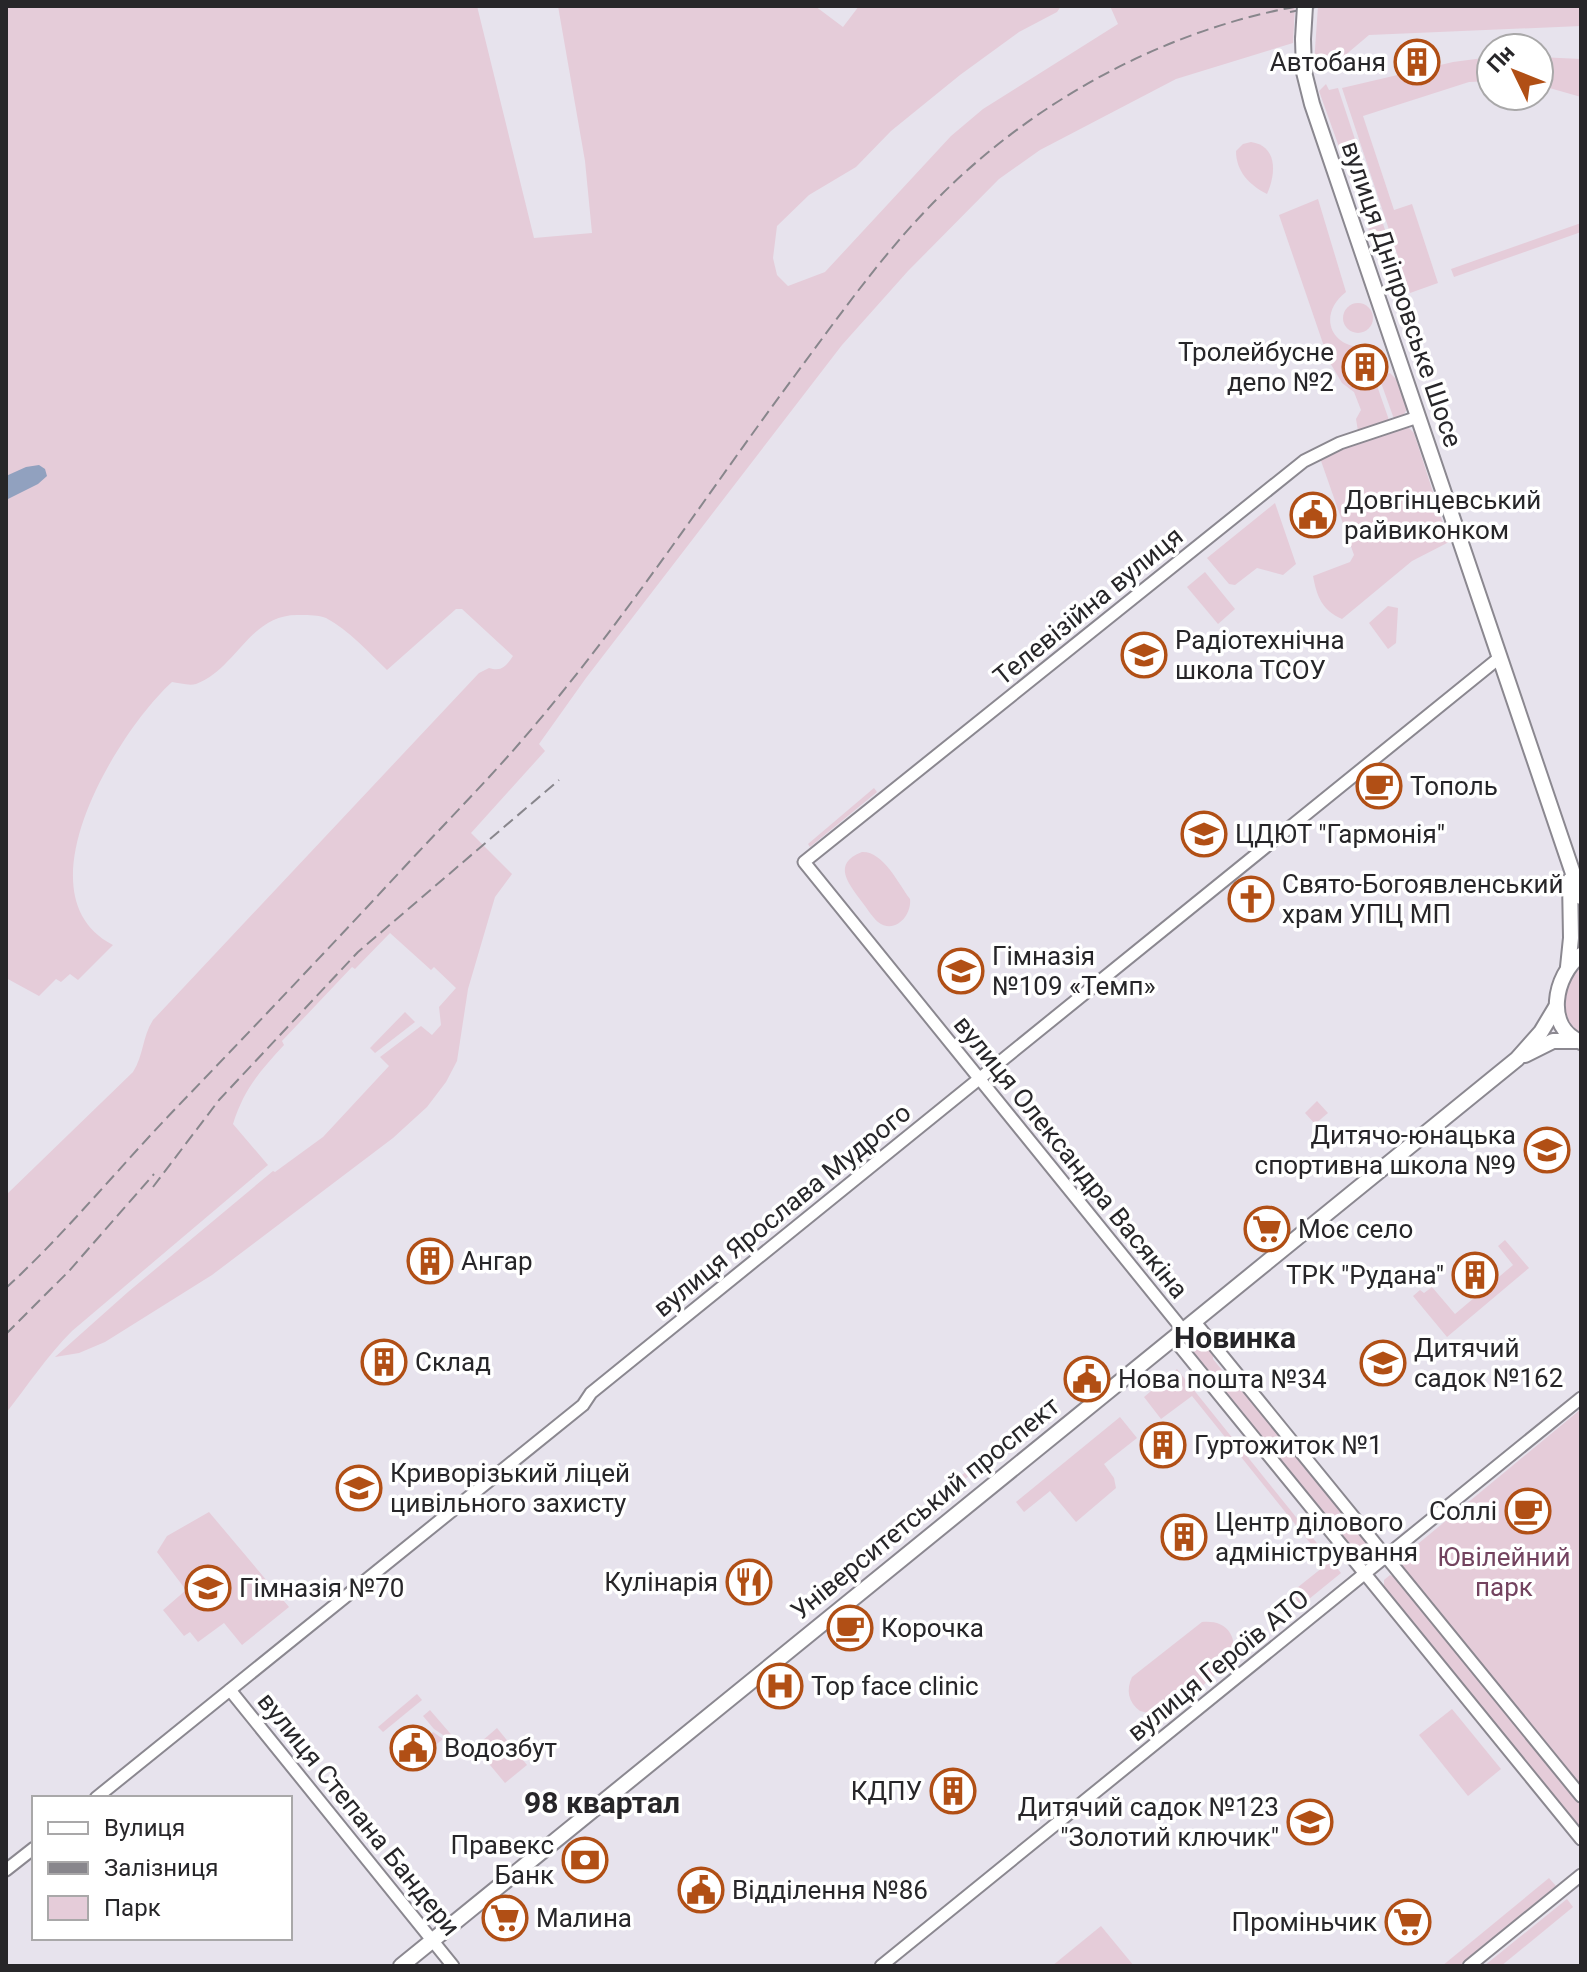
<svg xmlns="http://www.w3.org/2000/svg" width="1587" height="1972" font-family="Roboto,sans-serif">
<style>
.green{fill:#e5ccd9}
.water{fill:#91a1bf}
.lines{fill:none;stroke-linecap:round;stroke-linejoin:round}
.minor-casing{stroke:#8b8890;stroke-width:15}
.major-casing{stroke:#8b8890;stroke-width:18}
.minor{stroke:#fff;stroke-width:11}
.major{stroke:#fff;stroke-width:14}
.rail{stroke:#88868c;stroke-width:2;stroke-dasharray:12 6;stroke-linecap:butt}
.major-bridge-casing{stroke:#8b8890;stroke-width:18;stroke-linecap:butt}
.major-bridge{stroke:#fff;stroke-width:14}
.labels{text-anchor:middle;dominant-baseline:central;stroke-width:7;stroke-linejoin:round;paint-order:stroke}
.poi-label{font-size:26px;fill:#272629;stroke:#fff;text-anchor:start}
.street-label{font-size:26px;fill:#272629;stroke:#fff}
.park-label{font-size:26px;fill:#73435f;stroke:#fff}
.quarter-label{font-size:30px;font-weight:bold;fill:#272629;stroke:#fff}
</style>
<rect width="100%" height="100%" fill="#e7e3ed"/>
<g class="green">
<path d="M6,6h471l57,232 58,-5 -7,-72 -27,-155h257l28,21 16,-21h202l-4,6 -38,20 -59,43 -69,56 -35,36 -47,28 -32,31 -4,32 4,17 11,11 37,-14 126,-136 32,-27 135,-85 -8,-18h185l-2,37 -117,36 -136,71 -41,29 -91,92 -66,74 -256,333 -47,66 6,7 -74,82 41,41 -17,23 -27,92 -11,72 -11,21 -19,25 -34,31 -181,137 -107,67 -26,11 -24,4 73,-65 145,-121 2,1 48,-35 66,-71 -9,-9 41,-31 11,9 9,-10 -2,-18 17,-19 -22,-21 -3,3 -41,-37 -35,36 -3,-2 -70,74 2,4c-24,26 -40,44 -51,79l35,41 -196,166c-25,25 -44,54 -66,82v-218l127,-123c11,-17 9,-35 20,-52l326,-347 10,-5c13,4 17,-2 24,-12l-51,-47h-6l-69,61c-19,-18 -38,-40 -61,-52 -8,-3 -16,-3 -25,-3 -51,-3 -64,54 -105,69 -7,2 -17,-1 -24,-2 -53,48 -156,213 -59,263l-35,35 -8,-6 -9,8 -5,-3 -17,17 -33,-18z"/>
<polygon points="1318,6 1581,6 1581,26 1369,35 1323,74 1317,71 1314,64"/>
<polygon points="1491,57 1491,81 1469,82 1363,116 1394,210 1412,204 1438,283 1410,293 1342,88 1453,62"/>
<polygon points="1539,57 1581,59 1581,97 1539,85"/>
<polygon points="1326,84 1329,90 1338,88 1396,263 1388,266 1383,251 1377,253 1319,91"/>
<path d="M1251,142c27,4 25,32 16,52 -18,-9 -31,-23 -31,-43l7,-7z"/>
<path d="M1318,199l28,93c-28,21 -17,56 18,55l3,6 -13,5 8,26 13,-4 14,40 -31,11 -2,-12 5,-9 -7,-18 -12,-9 -13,-22 -50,-146z"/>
<polygon points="1581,223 1581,232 1454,277 1451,269"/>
<circle cx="1358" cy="318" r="15"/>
<polygon points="1415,337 1431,378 1425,380 1409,338"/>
<polygon points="1390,373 1396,379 1407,409 1403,416 1394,419 1379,377"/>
<path d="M1402,428h7l5,5 35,109 -37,19 -70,58c-20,-9 -25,-22 -29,-43l37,-14 4,-7 -34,-97 22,-11z"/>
<polygon points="1275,503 1296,564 1283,575 1257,568 1235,585 1229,584 1207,558"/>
<polygon points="1205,572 1235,609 1218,624 1187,587"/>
<polygon points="1388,606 1398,608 1396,643 1388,649 1369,623"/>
<polygon points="874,788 877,792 810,847 808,844"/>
<path d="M862,852c21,-1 36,31 48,47 2,16 -15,36 -32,23 -6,-5 -11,-14 -16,-20 -13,-18 -31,-38 0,-50z"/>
<path d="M1581,964v69c-26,-16 -17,-50 0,-69z"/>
<polygon points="405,1012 415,1022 375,1053 370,1048"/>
<polygon points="1317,1101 1328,1113 1315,1124 1305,1113"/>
<polygon points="1505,1240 1529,1268 1447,1337 1413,1296 1420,1290 1424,1293 1432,1287 1455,1314 1513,1265 1498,1246"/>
<polygon points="1200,1342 1204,1342 1213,1351 1213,1359 1230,1380 1237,1381 1371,1546 1367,1556 1356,1553 1194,1354 1194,1347"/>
<polygon points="1177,1369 1341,1573 1298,1608 1288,1595 1327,1564 1192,1396 1161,1419 1144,1397"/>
<polygon points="1581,1409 1581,1787 1396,1562"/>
<polygon points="1120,1417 1137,1438 1104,1464 1114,1478 1116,1488 1076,1522 1050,1491 1024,1512 1016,1502"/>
<polygon points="982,1459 987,1461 948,1493 947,1487"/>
<polygon points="209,1512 289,1607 242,1645 224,1623 198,1642 190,1632 184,1636 163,1610 186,1590 157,1552 167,1536"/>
<polygon points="1390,1575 1398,1578 1581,1803 1581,1829 1384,1588 1384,1580"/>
<path d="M1202,1622c11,-1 22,1 28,11 18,28 -43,63 -62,78l-11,4 -17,-4c-12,-9 -14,-21 -8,-34z"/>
<polygon points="417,1694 422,1700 383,1732 378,1727"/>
<polygon points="1452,1709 1501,1769 1468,1796 1419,1735"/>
<polygon points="430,1710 455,1739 452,1741 434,1729 423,1716"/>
<polygon points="497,1728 527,1765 505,1783 475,1747"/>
<polygon points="433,1732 443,1739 408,1767 408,1772 400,1763 401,1759"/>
<polygon points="1549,1878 1556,1886 1459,1966 1442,1966"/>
<polygon points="1567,1899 1573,1907 1501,1966 1484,1966"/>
<polygon points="1101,1926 1134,1966 1052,1966"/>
</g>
<polygon class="water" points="39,465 45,469 47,476 38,484 6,500 6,476 26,467"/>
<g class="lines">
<g class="minor-casing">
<g id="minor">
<polyline points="1194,1321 1581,1796"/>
<polyline points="1183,1330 804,862 1304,461 1340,443 1418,417"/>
<polyline points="1173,1338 1581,1839"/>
<polyline points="230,1690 453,1966"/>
<polyline points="96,1798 583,1405 591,1393 1499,658"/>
<polyline points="6,1870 34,1848"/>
<polyline points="881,1966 1581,1398"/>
<polyline points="1469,1966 1581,1875"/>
</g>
</g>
<g class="major-casing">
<g id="major">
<polyline points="1303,39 1304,72 1312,104 1581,897"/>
<path d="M1581,955c-27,20 -37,73 0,87"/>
<polyline points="1568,967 1571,938 1570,880"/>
<polyline points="1525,1055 1553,1041 1576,1041"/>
<polyline points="401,1966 1517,1059 1541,1032 1556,1007"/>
</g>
</g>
<use href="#minor" class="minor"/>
<use href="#major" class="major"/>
<g class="rail">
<polyline points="1290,12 1321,6"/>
<polyline points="153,1187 219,1100 358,952 559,780"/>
<path d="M6,1288c62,-57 114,-122 173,-183 77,-80 154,-161 230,-243 42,-45 86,-89 126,-137 94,-111 174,-234 261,-351 46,-62 91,-126 146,-180 97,-96 224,-164 357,-188"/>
<polyline points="6,1334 69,1271 154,1174"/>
</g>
<g class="major-bridge-casing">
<polyline id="major-bridge" points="1303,39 1305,6"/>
</g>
<use href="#major-bridge" class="major-bridge"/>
</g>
<defs>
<g id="building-ring" transform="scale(2.3)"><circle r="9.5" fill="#fff" stroke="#b14f15" stroke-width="1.5"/><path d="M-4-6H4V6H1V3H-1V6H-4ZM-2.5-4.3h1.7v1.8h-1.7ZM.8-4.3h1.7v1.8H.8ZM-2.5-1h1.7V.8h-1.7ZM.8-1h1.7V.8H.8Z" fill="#b14f15"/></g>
<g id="civic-ring" transform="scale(2.3)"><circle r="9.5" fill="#fff" stroke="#b14f15" stroke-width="1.5"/><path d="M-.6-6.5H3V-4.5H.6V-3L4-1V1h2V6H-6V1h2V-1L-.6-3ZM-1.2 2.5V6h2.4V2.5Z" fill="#b14f15"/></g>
<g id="school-ring" transform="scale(2.3)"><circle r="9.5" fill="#fff" stroke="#b14f15" stroke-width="1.5"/><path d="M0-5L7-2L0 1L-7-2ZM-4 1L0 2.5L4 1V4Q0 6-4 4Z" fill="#b14f15"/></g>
<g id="cafe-ring" transform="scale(2.3)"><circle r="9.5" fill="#fff" stroke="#b14f15" stroke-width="1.5"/><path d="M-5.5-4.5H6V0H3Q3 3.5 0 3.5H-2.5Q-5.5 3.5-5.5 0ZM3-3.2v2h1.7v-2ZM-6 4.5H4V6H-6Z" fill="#b14f15"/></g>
<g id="church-ring" transform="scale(2.3)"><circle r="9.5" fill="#fff" stroke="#b14f15" stroke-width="1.5"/><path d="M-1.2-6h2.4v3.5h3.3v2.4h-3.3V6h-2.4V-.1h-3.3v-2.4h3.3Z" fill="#b14f15"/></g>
<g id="supermarket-ring" transform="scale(2.3)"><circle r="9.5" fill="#fff" stroke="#b14f15" stroke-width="1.5"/><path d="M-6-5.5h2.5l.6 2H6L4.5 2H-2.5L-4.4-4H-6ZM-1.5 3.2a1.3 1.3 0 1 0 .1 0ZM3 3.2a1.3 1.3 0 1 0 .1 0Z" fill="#b14f15"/></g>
<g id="restaurant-ring" transform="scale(2.3)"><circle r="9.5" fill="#fff" stroke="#b14f15" stroke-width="1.5"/><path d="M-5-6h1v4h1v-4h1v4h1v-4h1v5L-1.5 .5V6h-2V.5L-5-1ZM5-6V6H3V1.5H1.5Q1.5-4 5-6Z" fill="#b14f15"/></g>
<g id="hospital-ring" transform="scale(2.3)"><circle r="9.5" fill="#fff" stroke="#b14f15" stroke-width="1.5"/><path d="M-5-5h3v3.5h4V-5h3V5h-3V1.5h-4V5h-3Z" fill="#b14f15"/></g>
<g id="bank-ring" transform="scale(2.3)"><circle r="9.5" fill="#fff" stroke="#b14f15" stroke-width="1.5"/><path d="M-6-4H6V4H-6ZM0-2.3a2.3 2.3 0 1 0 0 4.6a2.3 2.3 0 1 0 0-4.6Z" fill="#b14f15"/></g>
</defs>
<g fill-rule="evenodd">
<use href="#building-ring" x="1417" y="62"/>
<use href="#building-ring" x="1365" y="367"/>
<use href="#civic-ring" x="1313" y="515"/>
<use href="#school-ring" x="1144" y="655"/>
<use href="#cafe-ring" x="1379" y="786"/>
<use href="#school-ring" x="1204" y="834"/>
<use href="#church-ring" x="1251" y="899"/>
<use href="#school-ring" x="961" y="971"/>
<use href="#school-ring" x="1547" y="1150"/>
<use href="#supermarket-ring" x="1267" y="1229"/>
<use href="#building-ring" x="430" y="1261"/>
<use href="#building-ring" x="1475" y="1275"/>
<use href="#building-ring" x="384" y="1362"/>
<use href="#school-ring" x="1383" y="1363"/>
<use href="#civic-ring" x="1087" y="1379"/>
<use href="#building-ring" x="1163" y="1445"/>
<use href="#school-ring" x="359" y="1488"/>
<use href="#cafe-ring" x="1528" y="1511"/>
<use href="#building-ring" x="1184" y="1537"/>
<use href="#restaurant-ring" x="749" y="1582"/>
<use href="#school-ring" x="208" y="1588"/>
<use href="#cafe-ring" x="850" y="1628"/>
<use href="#hospital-ring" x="780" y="1686"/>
<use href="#civic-ring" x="413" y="1748"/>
<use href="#building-ring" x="953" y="1791"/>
<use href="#school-ring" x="1310" y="1822"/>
<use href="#bank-ring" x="585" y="1860"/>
<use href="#civic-ring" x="701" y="1890"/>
<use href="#supermarket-ring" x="505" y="1918"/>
<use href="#supermarket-ring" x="1408" y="1922"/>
</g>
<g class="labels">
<g class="poi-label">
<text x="1386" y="62" text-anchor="end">Автобаня</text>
<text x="1334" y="352" text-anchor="end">Тролейбусне<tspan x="1334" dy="30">депо №2</tspan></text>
<text x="1344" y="500">Довгінцевський<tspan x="1344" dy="30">райвиконком</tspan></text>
<text x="1175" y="640">Радіотехнічна<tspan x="1175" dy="30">школа ТСОУ</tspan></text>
<text x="1410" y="786">Тополь</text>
<text x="1235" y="834">ЦДЮТ "Гармонія"</text>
<text x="1282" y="884">Свято-Богоявленський<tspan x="1282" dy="30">храм УПЦ МП</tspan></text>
<text x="992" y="956">Гімназія<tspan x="992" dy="30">№109 «Темп»</tspan></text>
<text x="1516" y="1135" text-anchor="end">Дитячо-юнацька<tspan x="1516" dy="30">спортивна школа №9</tspan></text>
<text x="1298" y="1229">Моє село</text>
<text x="461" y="1261">Ангар</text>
<text x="1444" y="1275" text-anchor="end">ТРК "Рудана"</text>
<text x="1414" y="1348">Дитячий<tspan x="1414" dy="30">садок №162</tspan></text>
<text x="415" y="1362">Склад</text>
<text x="1118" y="1379">Нова пошта №34</text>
<text x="1194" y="1445">Гуртожиток №1</text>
<text x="390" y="1473">Криворізький ліцей<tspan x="390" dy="30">цивільного захисту</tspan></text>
<text x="1497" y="1511" text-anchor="end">Соллі</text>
<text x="1215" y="1522">Центр ділового<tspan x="1215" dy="30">адміністрування</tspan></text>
<text x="718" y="1582" text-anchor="end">Кулінарія</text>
<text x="239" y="1588">Гімназія №70</text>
<text x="881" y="1628">Корочка</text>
<text x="811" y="1686">Top face clinic</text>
<text x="444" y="1748">Водозбут</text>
<text x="922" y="1791" text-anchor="end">КДПУ</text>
<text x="1279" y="1807" text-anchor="end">Дитячий садок №123<tspan x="1279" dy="30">"Золотий ключик"</tspan></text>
<text x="554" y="1845" text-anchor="end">Правекс<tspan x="554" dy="30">Банк</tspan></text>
<text x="732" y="1890">Відділення №86</text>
<text x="536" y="1918">Малина</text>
<text x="1377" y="1922" text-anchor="end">Проміньчик</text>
</g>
<g class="street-label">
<text transform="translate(1402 294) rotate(71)">вулиця Дніпровське Шосе</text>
<text transform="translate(1088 606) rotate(-39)">Телевізійна вулиця</text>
<text transform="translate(1071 1157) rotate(51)">вулиця Олександра Васякіна</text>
<text transform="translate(782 1210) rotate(-39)">вулиця Ярослава Мудрого</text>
<text transform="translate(925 1508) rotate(-39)">Університетський проспект</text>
<text transform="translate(1218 1665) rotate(-39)">вулиця Героїв АТО</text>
<text transform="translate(359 1814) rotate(51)">вулиця Степана Бандери</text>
</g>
<g class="park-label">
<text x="1504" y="1557">Ювілейний<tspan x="1504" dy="30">парк</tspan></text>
</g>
<g class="quarter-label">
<text x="1235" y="1337">Новинка</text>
<text x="602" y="1802">98 квартал</text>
</g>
</g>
<rect width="1587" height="1972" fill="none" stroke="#272629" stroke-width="16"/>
<rect x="32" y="1796" width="260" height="144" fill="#ffffff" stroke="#a9a8a9" stroke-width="2"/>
<rect x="48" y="1822" width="40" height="12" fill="#ffffff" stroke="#a9a8a9" stroke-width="2"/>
<text x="104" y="1836" font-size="24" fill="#272629">Вулиця</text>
<rect x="48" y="1862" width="40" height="12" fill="#88868c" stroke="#a9a8a9" stroke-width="2"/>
<text x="104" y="1876" font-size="24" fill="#272629">Залізниця</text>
<rect x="48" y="1896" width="40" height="24" fill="#e5ccd9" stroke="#a9a8a9" stroke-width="2"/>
<text x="104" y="1916" font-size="24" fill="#272629">Парк</text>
<g transform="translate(1515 72) rotate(313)"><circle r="38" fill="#ffffff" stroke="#a9a8a9" stroke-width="2"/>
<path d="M0-6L14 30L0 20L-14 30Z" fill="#b14f15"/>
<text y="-12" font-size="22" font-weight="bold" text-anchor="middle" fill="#272629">Пн</text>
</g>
</svg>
